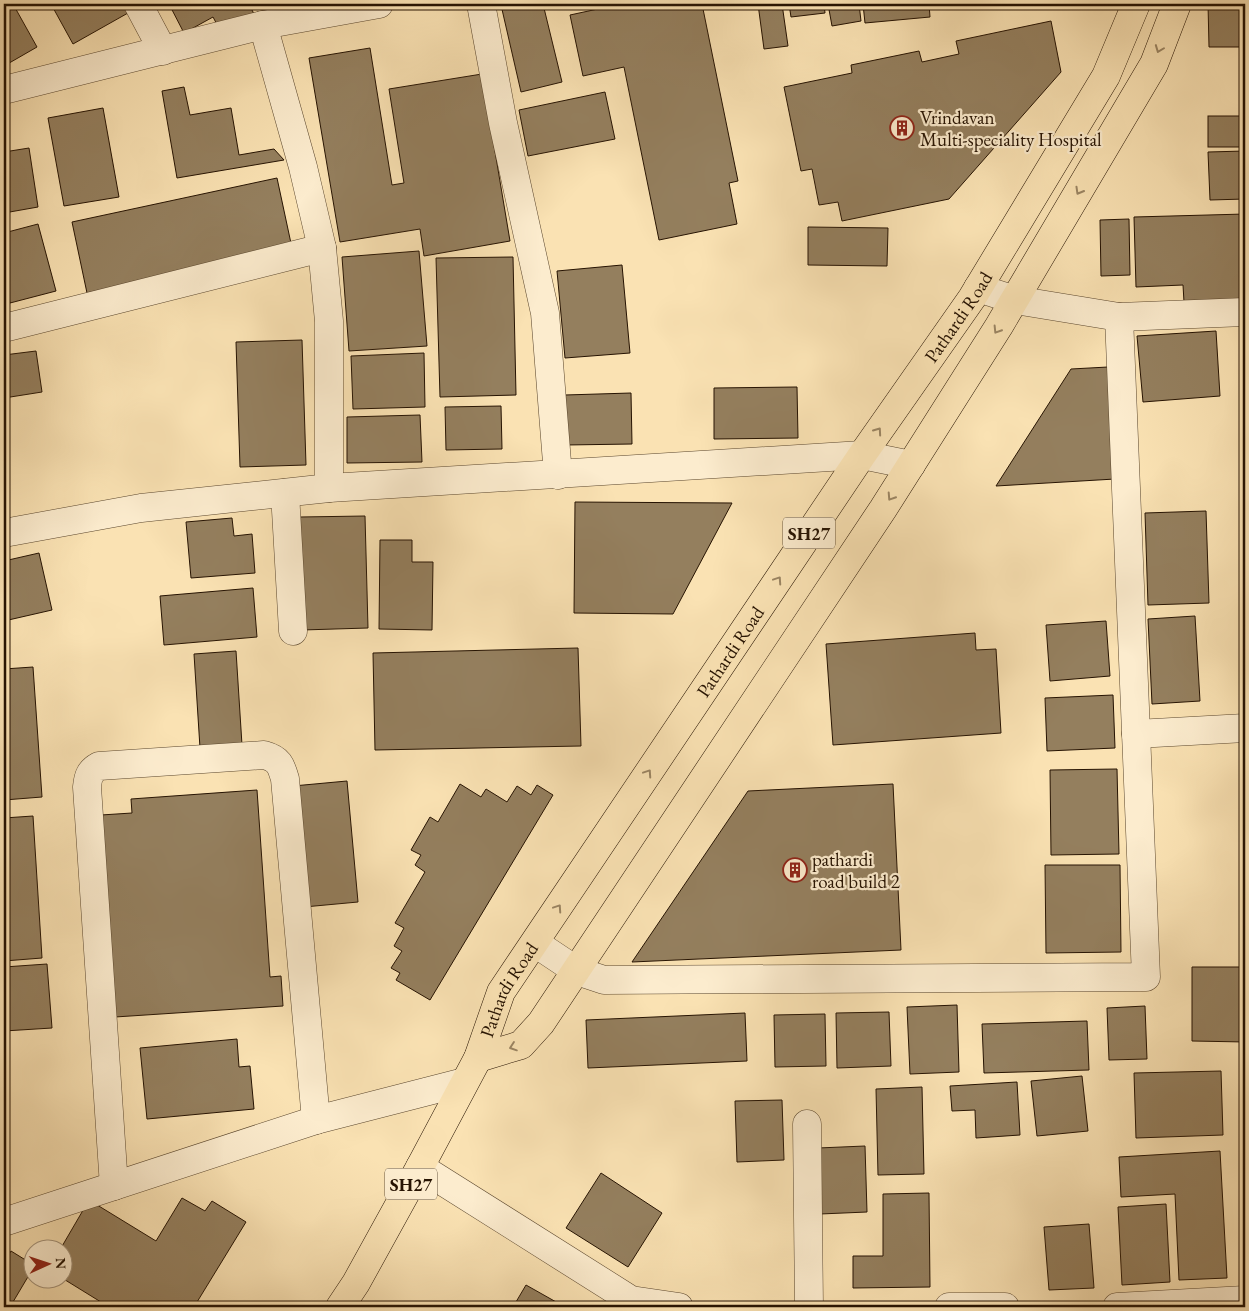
<svg xmlns="http://www.w3.org/2000/svg" width="1249" height="1311" font-family="'EB Garamond',serif">
<style>
.building{fill:#947f5e;stroke:#261302}
.lines{fill:none;stroke-linecap:round;stroke-linejoin:round}
.minor-casing{stroke:#5b472e;stroke-width:29}
.major-casing{stroke:#261302;stroke-width:29}
.minor{stroke:#fcecce;stroke-width:28}
.major{stroke:#fae2b3;stroke-width:28}
.oneway{stroke:#9b8563}
.labels{text-anchor:middle;dominant-baseline:central;stroke-width:4.5;stroke-linejoin:round;paint-order:stroke}
.shield{fill:#fcecce;stroke:#66543f;stroke-width:1}
.shield-label{font-size:18px;font-weight:bold;fill:#261302}
.poi-label{font-size:19px;fill:#261302;stroke:#fcecce;text-anchor:start}
.street-label{font-size:19px;fill:#261302;stroke:#fcecce}
</style>
<rect width="100%" height="100%" fill="#fae2b3"/>
<filter id="stains"><feTurbulence type="fractalNoise" baseFrequency=".004" numOctaves="4"/><feColorMatrix values="0 0 0 0 .2 0 0 0 0 .09 0 0 0 0 .02 0 0 0 .5 -.17"/></filter>
<radialGradient id="worn" r=".72"><stop offset=".6" stop-color="#630" stop-opacity="0"/><stop offset="1" stop-color="#630" stop-opacity=".3"/></radialGradient>
<g class="building">
<polygon points="4,4 13,4 37,47 4,66"/>
<polygon points="51,4 123,4 128,13 73,44"/>
<polygon points="169,4 249,4 254,14 221,32 213,17 184,33"/>
<polygon points="505,4 543,4 562,82 521,92 501,5"/>
<polygon points="607,4 702,4 738,181 729,183 737,224 659,240 624,67 583,76 570,15 607,7"/>
<polygon points="758,4 782,4 788,46 764,49"/>
<polygon points="789,4 824,4 825,13 791,17"/>
<polygon points="828,4 859,4 861,21 832,26"/>
<polygon points="863,4 929,4 930,17 865,23"/>
<polygon points="1000,4 1041,4 1041,5 1001,9"/>
<polygon points="1208,4 1245,4 1245,47 1209,47"/>
<polygon points="1051,21 1061,72 949,199 842,221 838,202 819,205 812,169 801,171 784,87 852,73 851,65 919,51 922,62 959,54 956,41"/>
<polygon points="370,48 392,185 404,183 389,89 482,74 510,241 424,256 420,229 340,242 309,58"/>
<polygon points="184,87 190,115 231,108 239,155 274,149 284,160 177,178 162,91"/>
<polygon points="605,92 615,139 528,156 519,110"/>
<polygon points="103,108 119,197 64,206 48,118"/>
<rect x="1208" y="116" width="37" height="31"/>
<polygon points="29,148 38,207 4,213 4,152"/>
<polygon points="1245,151 1245,199 1210,200 1208,152"/>
<polygon points="277,178 292,248 87,293 72,222"/>
<polygon points="1245,214 1245,299 1184,302 1183,285 1136,287 1134,217"/>
<polygon points="1129,219 1130,275 1101,276 1100,220"/>
<polygon points="38,224 56,291 10,303 4,280 4,233"/>
<polygon points="808,227 888,228 887,266 808,265"/>
<polygon points="419,251 427,346 349,351 342,257"/>
<polygon points="513,257 516,395 440,397 436,258"/>
<polygon points="622,265 630,353 565,358 557,271"/>
<polygon points="1216,331 1220,396 1143,402 1137,336"/>
<polygon points="302,340 306,465 240,467 236,342"/>
<polygon points="36,351 42,392 4,398 4,355"/>
<polygon points="424,353 425,407 353,409 351,356"/>
<polygon points="1108,367 1115,479 996,486 1071,369"/>
<polygon points="797,387 798,438 714,439 714,388"/>
<polygon points="631,393 632,444 566,445 565,395"/>
<polygon points="501,406 502,449 446,450 445,407"/>
<polygon points="420,415 422,462 347,463 347,417"/>
<polygon points="575,502 732,503 673,614 574,613"/>
<polygon points="1206,511 1209,603 1148,605 1145,513"/>
<polygon points="365,516 368,628 302,630 300,517"/>
<polygon points="232,518 234,536 252,534 255,573 191,578 186,522"/>
<polygon points="380,540 412,540 412,562 433,562 432,630 379,629"/>
<polygon points="39,553 52,610 4,621 4,561"/>
<polygon points="253,588 257,637 164,645 160,596"/>
<polygon points="1195,616 1200,701 1152,704 1148,619"/>
<polygon points="1106,621 1110,676 1050,681 1046,625"/>
<polygon points="1241,625 1245,625 1245,666 1243,666"/>
<polygon points="975,633 976,650 996,649 1001,733 833,745 826,644"/>
<polygon points="578,648 581,746 375,750 373,653"/>
<polygon points="236,651 242,745 200,748 194,654"/>
<polygon points="33,667 42,797 4,800 4,669"/>
<polygon points="1113,695 1115,748 1047,751 1045,698"/>
<polygon points="1117,769 1119,854 1051,855 1050,770"/>
<polygon points="347,781 358,902 304,907 293,786"/>
<polygon points="460,784 481,797 486,789 507,802 517,786 531,795 537,785 553,795 430,1000 396,980 400,973 391,968 402,951 394,946 404,928 395,923 425,872 415,865 421,855 411,850 430,817 438,822"/>
<polygon points="893,784 901,950 632,962 748,791"/>
<polygon points="257,790 270,977 281,976 283,1006 115,1017 101,815 132,813 131,799"/>
<polygon points="33,816 42,958 4,961 4,818"/>
<polygon points="1045,865 1120,865 1121,952 1046,953"/>
<polygon points="47,964 52,1028 4,1031 4,967"/>
<polygon points="1192,967 1245,967 1245,1042 1192,1041"/>
<polygon points="957,1005 959,1072 910,1074 907,1007"/>
<polygon points="1145,1006 1147,1059 1109,1060 1107,1008"/>
<polygon points="889,1012 891,1066 837,1068 836,1013"/>
<polygon points="745,1013 747,1061 588,1068 586,1020"/>
<polygon points="825,1014 826,1066 775,1067 774,1015"/>
<polygon points="1087,1021 1089,1070 984,1073 982,1024"/>
<polygon points="237,1039 239,1067 250,1066 254,1109 147,1119 140,1048"/>
<polygon points="1221,1071 1223,1135 1136,1138 1134,1073"/>
<polygon points="1082,1076 1088,1131 1037,1136 1031,1081"/>
<polygon points="1017,1082 1020,1135 976,1138 975,1110 952,1111 950,1086"/>
<polygon points="922,1087 924,1174 878,1175 876,1089"/>
<polygon points="782,1100 784,1160 737,1162 735,1101"/>
<polygon points="865,1146 867,1212 820,1214 818,1148"/>
<polygon points="1220,1151 1227,1278 1179,1280 1175,1194 1121,1197 1119,1157"/>
<polygon points="601,1173 662,1213 628,1267 566,1228"/>
<polygon points="929,1193 930,1287 853,1288 853,1256 883,1256 883,1194"/>
<polygon points="182,1198 205,1211 212,1201 246,1222 194,1307 109,1307 62,1278 62,1248 61,1248 89,1200 156,1241"/>
<polygon points="1166,1204 1170,1282 1122,1285 1118,1207"/>
<polygon points="1089,1224 1094,1288 1049,1290 1044,1227"/>
<polygon points="11,1251 32,1264 32,1270 10,1307 4,1307 4,1263"/>
<polygon points="526,1285 565,1307 513,1307"/>
</g>
<g class="lines">
<g class="minor-casing">
<g id="minor">
<polyline points="138,4 163,51"/>
<polyline points="481,4 503,123 545,313 558,475"/>
<polyline points="263,25 303,167 322,248 329,321 329,488"/>
<polyline points="4,90 263,25 379,4"/>
<polyline points="978,288 1015,300 1119,317 1245,312"/>
<polyline points="4,328 322,248"/>
<polyline points="285,493 293,631"/>
<polyline points="4,533 141,508 329,488 862,455 911,465"/>
<polyline points="1136,734 1245,728"/>
<polyline points="535,943 577,971 604,980 1146,977 1119,317"/>
<polyline points="807,1124 809,1307"/>
<polyline points="420,1167 631,1300 679,1307"/>
<path d="M114,1186l-27,-399c1,-11 3,-16 12,-21l165,-11c15,4 17,10 21,24l31,341"/>
<polyline points="4,1222 316,1120 464,1082"/>
<polyline points="949,1307 1005,1307"/>
<polyline points="1117,1307 1245,1300"/>
</g>
</g>
<g class="major-casing">
<g id="major">
<polyline points="478,1058 521,1045 541,1023 883,509 999,326 1154,64 1177,4"/>
<path id="s1" d="M340,1307l16,-24 64,-116 58,-109 23,-66 361,-537 110,-157 134,-222 30,-72"/>
</g>
</g>
<use href="#minor" class="minor"/>
<use href="#major" class="major"/>
</g>
<defs><path id="oneway-chevron" d="M-2-3.5L2.5 0L-2 3.5" fill="none" stroke-width="1.6" stroke-linecap="round" stroke-linejoin="round" transform="scale(1.25)"/></defs>
<g class="oneway">
<use href="#oneway-chevron" transform="translate(1159 49) rotate(111)"/>
<use href="#oneway-chevron" transform="translate(1079 191) rotate(120)"/>
<use href="#oneway-chevron" transform="translate(997 330) rotate(122)"/>
<use href="#oneway-chevron" transform="translate(878 431) rotate(-55)"/>
<use href="#oneway-chevron" transform="translate(891 497) rotate(123)"/>
<use href="#oneway-chevron" transform="translate(778 580) rotate(-56)"/>
<use href="#oneway-chevron" transform="translate(648 773) rotate(-56)"/>
<use href="#oneway-chevron" transform="translate(558 908) rotate(-56)"/>
<use href="#oneway-chevron" transform="translate(513 1047) rotate(161)"/>
</g>
<defs>
<g id="building-ring" transform="scale(1.25)"><circle r="9.5" fill="#fcecce" stroke="#8f2418" stroke-width="1.5"/><path d="M-4-6H4V6H1V3H-1V6H-4ZM-2.5-4.3h1.7v1.8h-1.7ZM.8-4.3h1.7v1.8H.8ZM-2.5-1h1.7V.8h-1.7ZM.8-1h1.7V.8H.8Z" fill="#8f2418"/></g>
</defs>
<g fill-rule="evenodd">
<use href="#building-ring" x="902" y="128"/>
<use href="#building-ring" x="795" y="870"/>
</g>
<g class="labels">
<g class="shield">
<rect x="783" y="517.5" width="52" height="31" rx="4"/>
<rect x="385" y="1168.5" width="52" height="31" rx="4"/>
</g>
<g class="shield-label">
<text x="809" y="533">SH27</text>
<text x="411" y="1184">SH27</text>
</g>
<g class="poi-label">
<text x="920" y="117">Vrindavan<tspan x="920" dy="22">Multi-speciality Hospital</tspan></text>
<text x="812" y="859">pathardi<tspan x="812" dy="22">road build 2</tspan></text>
</g>
<g class="street-label">
<text stroke="none"><textPath href="#s1" startOffset="1170">Pathardi Road</textPath></text>
<text stroke="none"><textPath href="#s1" startOffset="765">Pathardi Road</textPath></text>
<text stroke="none"><textPath href="#s1" startOffset="360">Pathardi Road</textPath></text>
</g>
</g>
<rect width="1249" height="1311" fill="none" stroke="#fae2b3" stroke-width="20"/>
<rect x="5" y="5" width="1239" height="1301" fill="none" stroke="#261302" stroke-width="2.5"/>
<rect x="10" y="10" width="1229" height="1291" fill="none" stroke="#261302"/>
<g transform="translate(48 1264) rotate(87)"><circle r="24" fill="#fcecce" stroke="#a6957c"/>
<path d="M0-4L9 19L0 12L-9 19Z" fill="#8f2418"/>
<text y="-8" font-size="14" font-weight="bold" text-anchor="middle" fill="#261302">N</text>
</g>
<rect width="100%" height="100%" filter="url(#stains)"/>
<rect width="100%" height="100%" fill="url(#worn)"/>
</svg>
